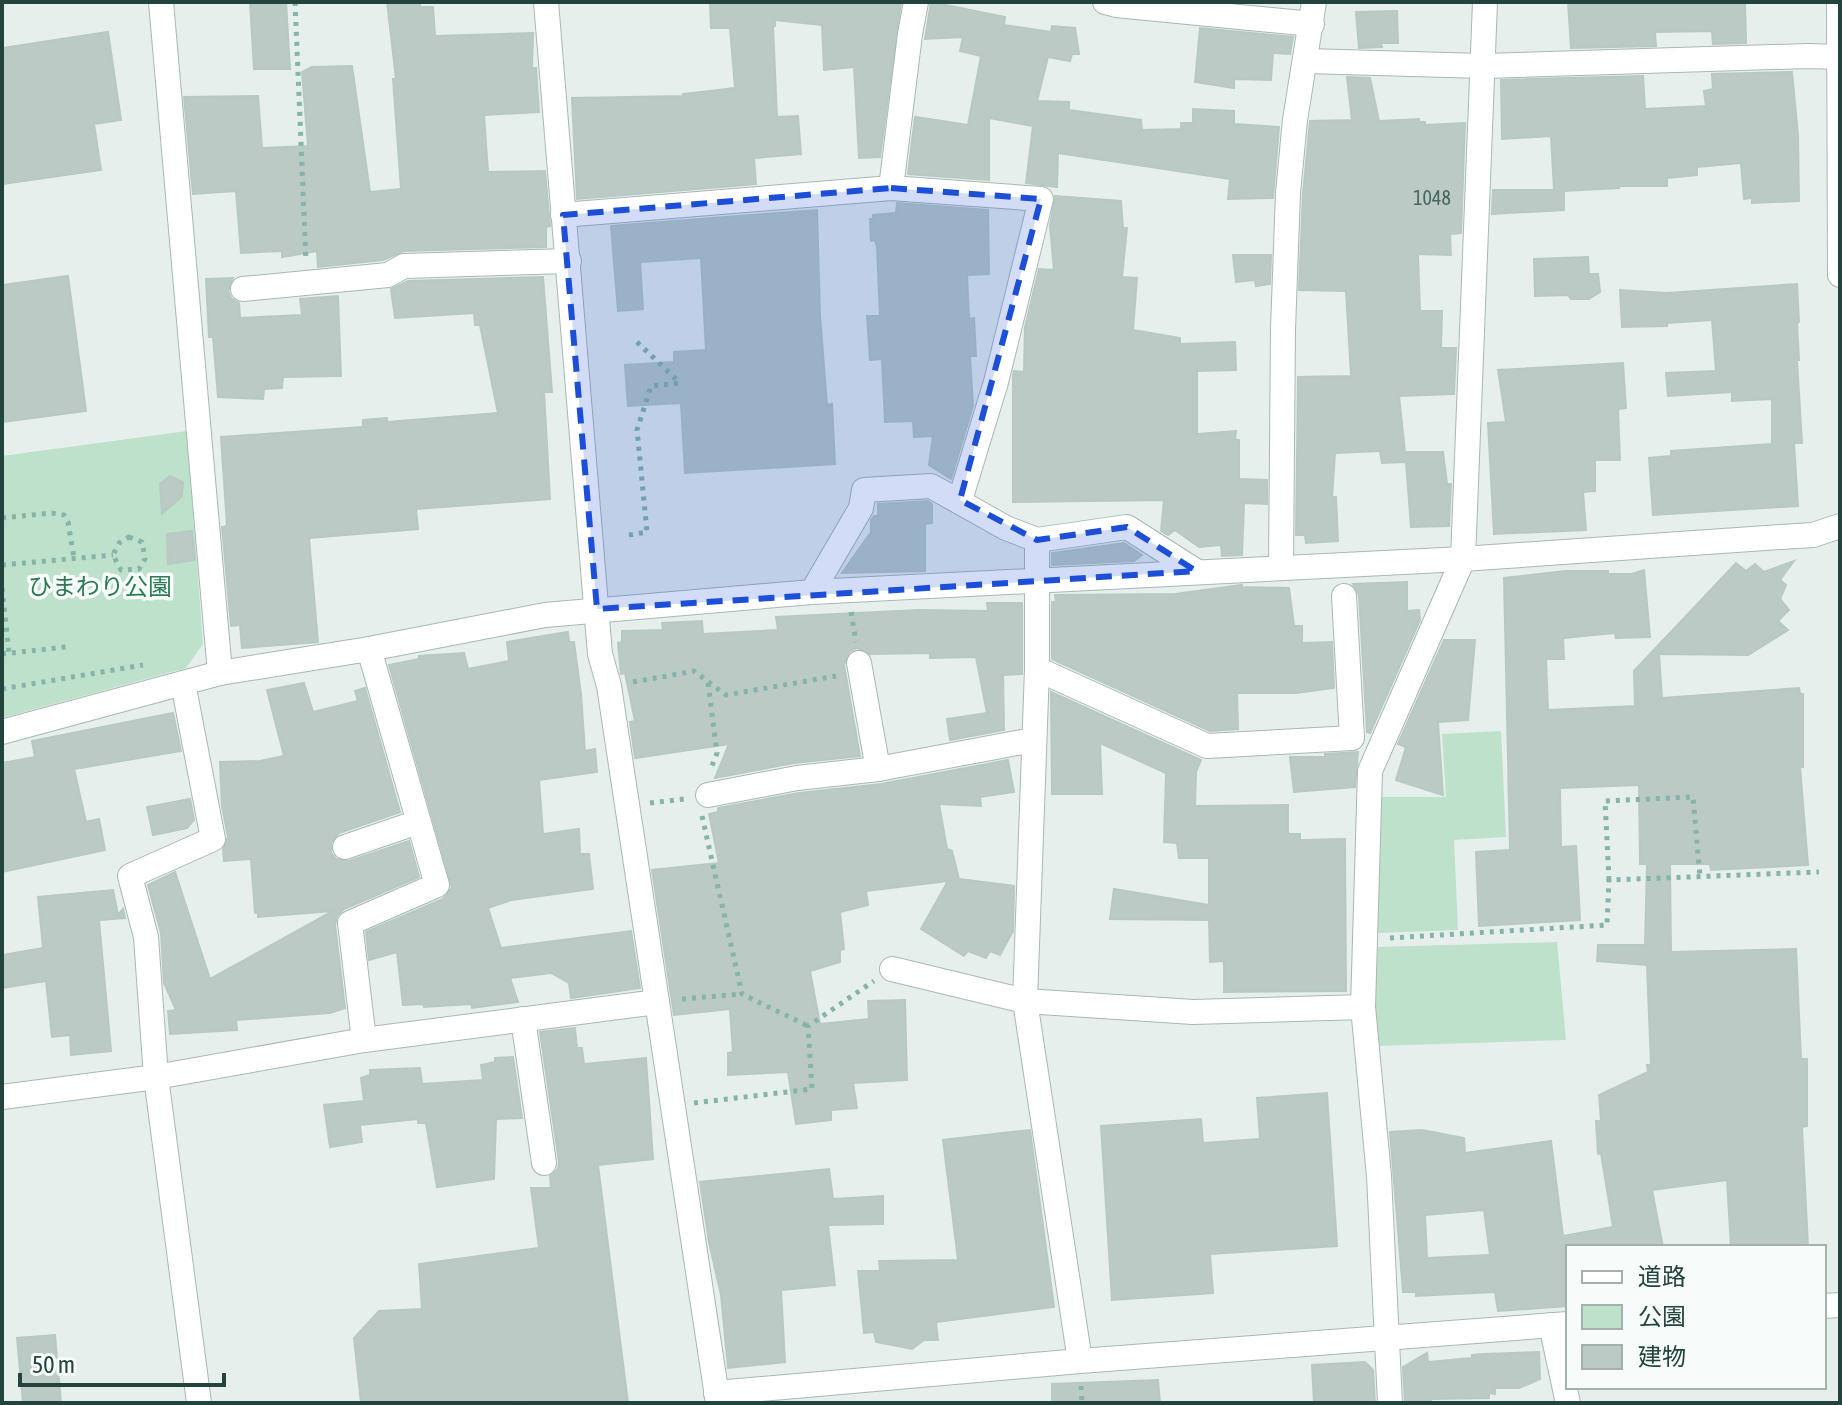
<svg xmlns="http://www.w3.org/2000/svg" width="1842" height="1405" font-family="'Asap Condensed','Noto Sans JP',sans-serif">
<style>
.green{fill:#bee1cb}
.building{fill:#bbcac5;stroke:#b7c9c4;stroke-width:2;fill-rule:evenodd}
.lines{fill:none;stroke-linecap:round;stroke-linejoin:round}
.minor-casing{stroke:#a8b8b4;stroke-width:26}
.path{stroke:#85b4aa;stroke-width:5;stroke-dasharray:4 6;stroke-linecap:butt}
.minor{stroke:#fff;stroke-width:24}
.marked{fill:#1d4ed8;fill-opacity:0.2;stroke:#1d4ed8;stroke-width:6;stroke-dasharray:16 10;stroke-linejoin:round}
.labels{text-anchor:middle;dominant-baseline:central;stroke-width:7;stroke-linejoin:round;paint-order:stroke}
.number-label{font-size:20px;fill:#49655f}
.park-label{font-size:24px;fill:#2b7c53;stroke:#f7fbf9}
</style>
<rect width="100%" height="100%" fill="#e6efec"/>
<g class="green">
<polygon points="187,431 203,644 186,668 2,718 2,456"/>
<polygon points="1501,731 1506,837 1454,840 1458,930 1377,933 1378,797 1446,797 1442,734"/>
<polygon points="1557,942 1566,1040 1377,1046 1374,1000 1378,947"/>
</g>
<g class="building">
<polygon points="250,2 286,2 290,69 254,69"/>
<polygon points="387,2 420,2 420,7 433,7 435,36 533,33 532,68 536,68 539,112 484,115 488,172 545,171 550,226 546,227 546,247 404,251 383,260 318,267 317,251 282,257 282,251 241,253 236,191 193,194 184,97 258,96 262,148 308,146 302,72 312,67 352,66 370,192 401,189 393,79 396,79"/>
<polygon points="710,2 901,2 880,157 859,158 854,67 824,70 822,25 775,20 775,26 773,26 777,117 798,116 801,154 754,158 756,184 577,199 572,98 684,96 683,94 735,88 730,28 711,28"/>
<polygon points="931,2 1005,17 1004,25 1051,32 1052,26 1075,28 1079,54 1072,54 1070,61 1048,57 1037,101 1069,102 1069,110 1141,120 1142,130 1181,129 1181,123 1193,123 1193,109 1234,111 1234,124 1279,127 1273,198 1228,199 1230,179 1058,153 1057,187 1026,183 1033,126 989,118 989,180 908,174 915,117 968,125 981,56 960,51 963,37 925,39"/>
<polygon points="1568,2 1745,2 1746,43 1713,44 1712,31 1655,32 1656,46 1571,48"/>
<polygon points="1397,11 1398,43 1381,43 1382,47 1359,48 1356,12"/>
<polygon points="1200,28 1293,37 1290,54 1273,53 1271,80 1234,79 1234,88 1195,82"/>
<polygon points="108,32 121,120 94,124 101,170 2,184 2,48"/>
<polygon points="1792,72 1798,135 1799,201 1752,203 1752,198 1744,199 1741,163 1697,167 1697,175 1667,178 1667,186 1619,186 1619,188 1564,191 1564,210 1492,214 1493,190 1554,190 1551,136 1502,139 1501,80 1643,76 1645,109 1706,106 1704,91 1713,89 1712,74"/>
<polygon points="1347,77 1370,78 1379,121 1419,119 1419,122 1425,122 1425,125 1465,123 1461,233 1450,234 1451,255 1418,254 1420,311 1442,311 1441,348 1456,348 1454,394 1399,396 1405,452 1443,452 1447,484 1451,484 1449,526 1411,527 1406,462 1382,463 1380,451 1335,453 1332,497 1336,497 1338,541 1306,543 1305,535 1296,535 1298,377 1351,376 1346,291 1299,290 1303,194 1310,121 1352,120"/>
<polygon points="1055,196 1121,201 1123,228 1127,228 1122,277 1137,278 1133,330 1180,338 1180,344 1235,342 1236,370 1197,371 1197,434 1236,431 1235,439 1239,440 1239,479 1267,480 1267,504 1244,503 1242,555 1222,556 1221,545 1199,547 1175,530 1168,535 1161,531 1164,500 1013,502 1013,375 1014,371 1024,372 1025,327 1039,269 1054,270 1050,226"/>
<polygon points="897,203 988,210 989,274 967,275 969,319 974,318 976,356 970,356 973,406 951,479 929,465 933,436 914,437 913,421 885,422 882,359 870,360 867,316 880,316 877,247 875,240 871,241 870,219 873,219 873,215 896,213"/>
<polygon points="817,210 820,316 827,405 832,404 835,464 685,473 681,403 628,406 625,365 674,362 674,352 706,350 701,258 640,262 643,309 618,311 611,226"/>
<polygon points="1233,255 1271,255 1270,284 1256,286 1255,280 1236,282"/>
<polygon points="1588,257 1589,274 1598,274 1600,292 1589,299 1571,299 1568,295 1535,296 1534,259"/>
<polygon points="68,276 86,411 2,422 2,285"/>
<polygon points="543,277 552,392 544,392 550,499 416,509 418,529 309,538 318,642 242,648 240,625 231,626 222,527 227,526 221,437 363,427 363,420 387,418 387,422 498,413 480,325 475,325 474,313 395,318 391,289 408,281"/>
<polygon points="233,278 228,291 231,298 239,303 240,318 302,315 300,299 338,296 341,376 283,377 282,388 264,389 263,399 218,397 213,337 209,337 206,279"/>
<polygon points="1797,284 1799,322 1797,323 1799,360 1797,360 1802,443 1794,443 1798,506 1653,515 1649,458 1671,456 1671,451 1772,444 1772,399 1732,401 1732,392 1668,396 1666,373 1716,371 1712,320 1667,323 1667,326 1622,327 1620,290 1667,293"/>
<polygon points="1623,363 1626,408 1618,409 1620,460 1595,460 1595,491 1583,492 1586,530 1494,534 1488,423 1506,422 1498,370"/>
<polygon points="170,476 183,482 182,496 162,514 160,484"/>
<polygon points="928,501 932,504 932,523 925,524 925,571 842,573 871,532 871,520 874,516 878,516 878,504"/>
<polygon points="192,531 195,560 168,564 167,534"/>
<polygon points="1124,543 1142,555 1134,561 1052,565 1052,553"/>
<path d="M1794,561l-14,19 6,5 -6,14 9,11 -11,11 10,9 -40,25 -89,-1 3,44 137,-10 1,6h3v73h-3l8,98 -97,5 -1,-6h-40l1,88 125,-3 5,110h6v67l-5,1 6,120h-77l-4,-67 -75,10 11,57h-95v59l-70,5 -3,-19 -79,4v-4h-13l-13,-160 32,-2 42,8 1,15 86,-12 12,95 50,-9 -12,-74 -3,1 -2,-33h5l-2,-26 49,-23 -1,-7h4l-4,-100 -50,-4 1,-16h47l2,-81h-7l-1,-79 -79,3 1,59 15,-1 4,74 -101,6 -3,-74 34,-2 -6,-272 61,-7h43v3h24l12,-4 6,67 -34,1 -1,-5 -52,5 1,21h-18l2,51 87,-4 -1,-35 102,-108 10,8 9,-7 9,8zM1484,1210l6,45 -63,3 -2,-43z"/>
<polygon points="1407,582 1407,611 1419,610 1420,620 1370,733 1367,732 1359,595 1353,584"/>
<polygon points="1242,585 1242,587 1289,588 1294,626 1302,626 1302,643 1332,642 1334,688 1296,693 1237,693 1238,729 1210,731 1052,659 1052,602 1056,602 1055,595 1175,594"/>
<polygon points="987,603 1022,603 1022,674 1003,675 1004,730 950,740 947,719 987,713 976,657 930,658 930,653 870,654 857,648 849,652 844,665 860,756 794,763 715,778 729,744 635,758 630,722 635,721 625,673 621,674 618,643 622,642 622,631 663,630 662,623 702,621 703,634 778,630 776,617 919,610 988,611"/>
<polygon points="568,632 569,642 574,642 581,694 585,751 595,749 597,772 539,780 543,834 579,829 580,854 589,854 593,889 511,900 488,908 501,948 631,931 640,988 571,998 569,983 551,973 510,978 518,1002 472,1008 471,1004 424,1007 423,1004 403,1005 397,952 369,960 366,932 443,899 452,887 389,665 419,659 419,656 464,653 468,669 509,661 507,642"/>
<polygon points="1444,640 1475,640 1468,720 1438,722 1443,795 1396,780 1406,747 1398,744"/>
<polygon points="304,683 313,712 358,701 355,691 365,688 400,812 339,833 331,843 331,853 336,859 349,861 409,841 419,877 344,909 337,916 335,925 345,1008 330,1013 236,1020 237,1030 170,1034 168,1011 176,1010 164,983 161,933 148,885 175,872 210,979 333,911 258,917 258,912 255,913 251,859 224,861 223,850 228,837 222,806 220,762 260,761 284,756 267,690"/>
<polygon points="1051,692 1201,760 1196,772 1195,806 1288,805 1288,834 1300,834 1300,840 1345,839 1346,991 1224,992 1224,961 1210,962 1209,920 1110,919 1114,889 1209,905 1209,858 1179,858 1177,843 1164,842 1166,773 1100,743 1102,794 1052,794"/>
<polygon points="173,713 181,751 74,769 86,822 99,819 105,850 2,872 2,763 35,757 32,741"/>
<polygon points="1358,752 1355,787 1294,792 1290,757 1325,757 1325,754"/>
<polygon points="1008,760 1014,792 980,797 981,806 939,804 947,849 952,851 959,879 1014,886 1013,931 1000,955 990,951 986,958 968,951 964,956 921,929 948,881 866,891 868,905 840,912 844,949 840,950 840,962 810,971 820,1024 869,1019 868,1001 905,1000 907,1080 853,1083 857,1108 831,1110 831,1120 796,1124 788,1072 728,1075 728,1053 733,1052 730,1009 674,1015 652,870 719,863 709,814 718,812 718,808 799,793 881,784"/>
<polygon points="190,799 194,820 187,828 153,835 147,807"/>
<polygon points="113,890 118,915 123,909 125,918 99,920 111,1051 71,1055 70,1035 52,1037 46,981 2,988 2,955 43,948 38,897"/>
<polygon points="575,1028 577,1048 582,1048 584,1064 646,1058 653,1159 598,1165 628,1403 525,1403 525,1400 502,1403 361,1403 354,1338 379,1311 422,1309 419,1264 539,1248 531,1188 551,1188 550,1176 558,1169 559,1162 540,1032"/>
<polygon points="513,1057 522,1118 496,1119 494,1179 437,1187 426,1123 418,1123 418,1119 360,1125 362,1142 330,1147 324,1105 364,1101 361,1078 370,1075 370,1070 420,1068 422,1084 483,1080 481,1065 495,1062 495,1058"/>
<polygon points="1327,1093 1337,1246 1210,1254 1213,1293 1112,1300 1101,1126 1201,1119 1203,1143 1260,1139 1257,1098"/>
<polygon points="1030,1130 1054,1307 936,1322 938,1340 924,1340 912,1349 876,1342 874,1332 864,1333 858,1271 880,1271 879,1261 958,1260 943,1140"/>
<polygon points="829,1169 833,1199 883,1196 883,1224 828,1225 835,1285 781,1290 785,1362 728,1368 721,1295 709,1242 700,1182"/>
<polygon points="55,1335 61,1403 23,1403 17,1338"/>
<polygon points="1539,1352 1540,1379 1519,1388 1495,1388 1495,1394 1489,1393 1489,1398 1431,1399 1431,1403 1405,1403 1403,1367 1427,1353 1428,1362 1472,1358 1472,1355 1484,1354"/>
<polygon points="1365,1362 1373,1370 1375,1403 1314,1403 1312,1365"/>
<polygon points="1158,1380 1160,1403 1052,1403 1052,1384"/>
</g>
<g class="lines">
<g class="minor-casing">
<g id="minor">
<polyline points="161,2 220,673"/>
<polyline points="546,2 600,654 609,686 718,1403"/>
<polyline points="1105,2 1116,5 1312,24"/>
<polyline points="1839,2 1840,275"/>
<polyline points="1306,61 1483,66 1808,56 1840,57"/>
<polyline points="891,188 910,34 916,2"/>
<polyline points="563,215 891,188 1041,199 996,382 960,500"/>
<polyline points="243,289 388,275 404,266 569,261"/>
<polyline points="1037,540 1037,669 1025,1001 1080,1361"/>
<polyline points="1281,567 1283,329 1288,193 1295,120 1314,2"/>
<polyline points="812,592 861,508 864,490 931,486 1006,528 1037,540 1127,527 1196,571"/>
<polyline points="1037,669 1207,746 1352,738 1344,596"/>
<polyline points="183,683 213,839 130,876 146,937 156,1077 199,1403"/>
<polyline points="2,732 220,673 369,649 545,615 812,592 1463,559 1781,537 1813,535 1840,526"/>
<polyline points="878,769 1033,740"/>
<polyline points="708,795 797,778 878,769 859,663"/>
<polyline points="345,847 418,822"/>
<polyline points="892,969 1025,1001 1193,1012 1363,1007"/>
<polyline points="523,1019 544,1163"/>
<polyline points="364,1040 350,923 437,885 369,649"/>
<polyline points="2,1097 156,1077 364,1040 657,1002"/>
<polyline points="1824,1306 1840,1305"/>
<polyline points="1551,1325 1568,1403"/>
<polyline points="716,1393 1080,1361 1568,1324"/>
<polyline points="1390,1403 1379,1176 1363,1007 1370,771 1463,559 1485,2"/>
</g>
</g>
<g class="path">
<polyline points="295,2 306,261"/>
<polyline points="637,342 680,383"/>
<polyline points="2,518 52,513 64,515 68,522 74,558"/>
<polyline points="629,535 647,532 637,430 651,386 680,383"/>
<polygon points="129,537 142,542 145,559 139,569 121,570 113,555 119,543"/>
<polyline points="2,565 113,555"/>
<polyline points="2,588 9,653"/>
<polyline points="851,612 856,642"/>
<polyline points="2,654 66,647"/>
<polyline points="633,682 694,671 726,695 836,676"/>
<polyline points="708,683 717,753 710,771"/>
<polyline points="2,689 143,665"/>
<polyline points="650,803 684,799"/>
<polyline points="702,816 742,994 808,1026"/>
<polyline points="1609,880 1605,801 1693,797 1700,877"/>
<polyline points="1390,938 1607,925 1609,880 1819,872"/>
<polyline points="682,999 742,994"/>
<polyline points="694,1103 812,1089 808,1026 874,981"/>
<polyline points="1081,1386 1082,1403"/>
</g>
<use href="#minor" class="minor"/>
</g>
<path class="marked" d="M891,188l150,11 -81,301 77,40 90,-13 69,44 -599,38 -34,-394z"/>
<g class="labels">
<g class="number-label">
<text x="1432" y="197">1048</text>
</g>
<g class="park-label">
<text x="100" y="586">ひまわり公園</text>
</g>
</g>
<rect width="1842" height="1405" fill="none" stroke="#23433d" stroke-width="8"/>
<rect x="1566" y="1245" width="260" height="144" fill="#f7fbf9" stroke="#a2b1ae" stroke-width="2"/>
<rect x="1582" y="1271" width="40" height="12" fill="#ffffff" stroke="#a2b1ae" stroke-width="2"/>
<text x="1638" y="1285" font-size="24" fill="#23433d">道路</text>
<rect x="1582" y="1305" width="40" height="24" fill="#bee1cb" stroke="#a2b1ae" stroke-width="2"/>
<text x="1638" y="1325" font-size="24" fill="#23433d">公園</text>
<rect x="1582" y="1345" width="40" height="24" fill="#bbcac5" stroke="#a2b1ae" stroke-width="2"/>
<text x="1638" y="1365" font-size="24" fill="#23433d">建物</text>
<path d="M20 1373v12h204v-12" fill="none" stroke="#23433d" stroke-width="4"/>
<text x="32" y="1373" font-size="24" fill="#23433d" stroke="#f7fbf9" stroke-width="6" paint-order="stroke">50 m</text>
</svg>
